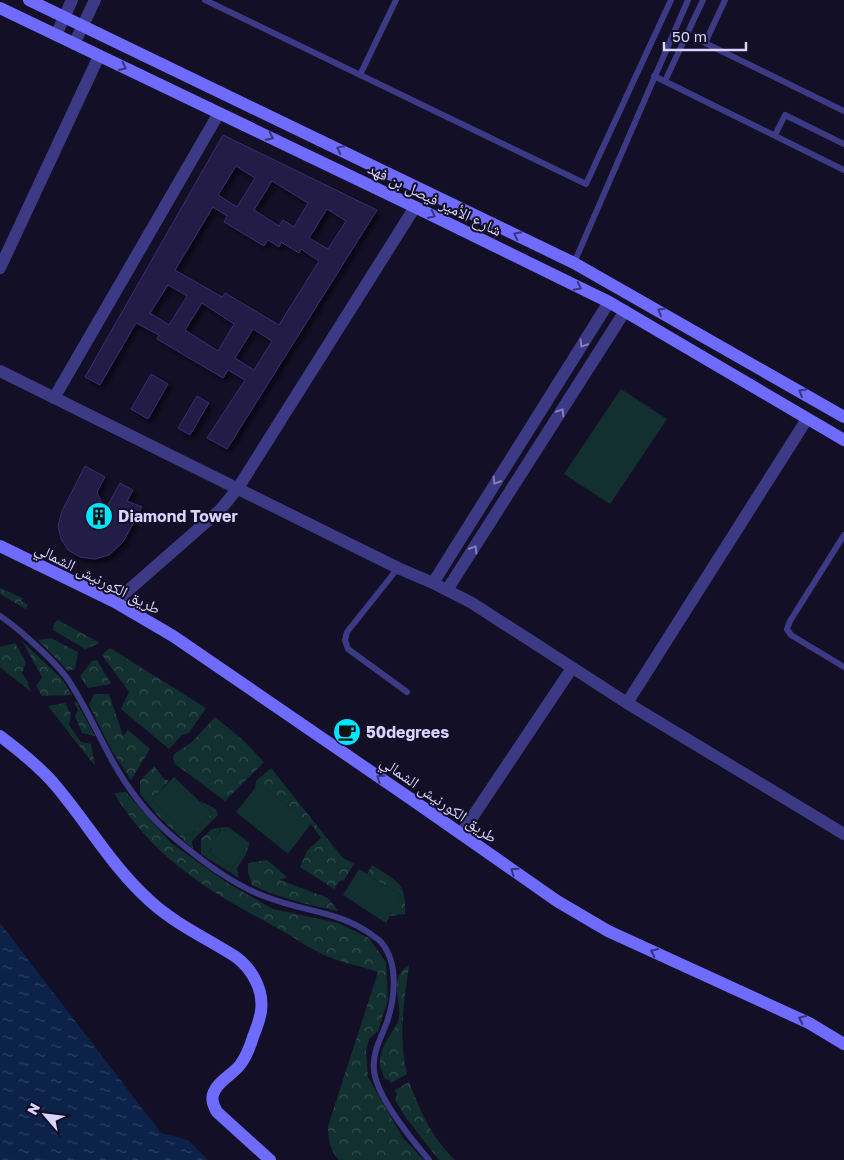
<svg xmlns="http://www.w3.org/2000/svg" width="844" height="1160" font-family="'Golos Text','Noto Naskh Arabic',sans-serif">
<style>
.grass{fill:#12302f}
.park{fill:url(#park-crowns)}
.water{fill:url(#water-ripples)}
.building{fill:#241b47;stroke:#3b2d73;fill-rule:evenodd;filter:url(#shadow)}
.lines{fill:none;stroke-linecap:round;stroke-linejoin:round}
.lane{stroke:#3d3a85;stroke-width:6}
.street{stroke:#3d3a85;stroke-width:12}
.secondary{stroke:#6f6bff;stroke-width:12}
.oneway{stroke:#38347d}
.oneway2{stroke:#837fbc}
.labels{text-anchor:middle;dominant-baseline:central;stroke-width:4;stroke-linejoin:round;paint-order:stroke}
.street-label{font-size:16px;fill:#d9d4ff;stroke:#130f26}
.poi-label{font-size:16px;font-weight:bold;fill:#d9d4ff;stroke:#130f26;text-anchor:start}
</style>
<defs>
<pattern id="park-crowns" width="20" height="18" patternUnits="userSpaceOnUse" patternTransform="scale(1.25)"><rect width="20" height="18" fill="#12302f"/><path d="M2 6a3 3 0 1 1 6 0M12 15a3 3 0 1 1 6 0" fill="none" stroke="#344d4e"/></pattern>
<pattern id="water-ripples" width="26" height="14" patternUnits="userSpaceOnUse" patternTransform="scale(1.25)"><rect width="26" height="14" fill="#0c2248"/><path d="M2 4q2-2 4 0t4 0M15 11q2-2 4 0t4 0" fill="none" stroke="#2f4163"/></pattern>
<filter id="shadow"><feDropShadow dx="3.5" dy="3.5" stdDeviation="2.5" flood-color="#0009"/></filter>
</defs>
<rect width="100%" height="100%" fill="#130f26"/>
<g class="grass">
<polygon points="621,389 667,419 610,504 564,474"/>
<polygon points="174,777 212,813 190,836 152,800"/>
<polygon points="259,783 311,824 288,854 236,812"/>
<polygon points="228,827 250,843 232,868 209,852 212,848 209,845 222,829 225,831"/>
<polygon points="359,869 402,896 386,923 343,895"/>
</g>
<g class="park">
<polygon points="0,588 22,598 21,601 28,605 26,609 0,594"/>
<polygon points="57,620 58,620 100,643 85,649 53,630 54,624"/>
<polygon points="51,638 78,652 75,669 68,671 38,640"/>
<polygon points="22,641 62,679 72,695 42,696 36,686 42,677"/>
<polygon points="15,643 26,662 22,673 27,681 31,692 0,667 0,647"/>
<polygon points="110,648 206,708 189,733 182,735 169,749 121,709 129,692 102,655"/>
<polygon points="97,660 111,684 88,688 80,676 92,661"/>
<polygon points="94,694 109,694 123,736 128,730 150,749 131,780 112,751 89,705"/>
<polygon points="76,701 95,736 82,733 75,716 78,710 74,703"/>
<polygon points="65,703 71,714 69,725 81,742 91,744 95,766 48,706"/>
<polygon points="215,717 243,740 264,762 225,801 175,764 173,758 174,754 192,742"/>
<polygon points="154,766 164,779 169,781 152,800 190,836 212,813 200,801 216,809 218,815 192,841 193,849 159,817 140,794 140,781"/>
<polygon points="271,768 342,857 354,864 344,880 340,881 334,889 300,867 307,851 321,838 311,824 259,783 255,788 256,781"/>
<path d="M126,792l45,51 58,41 44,25 65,14 31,15 17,24 2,38 -10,31 -9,8 -3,12 2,26 35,61 21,22h-85c-9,-9 -11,-22 -11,-34l50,-154c-14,-5 -30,-8 -44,-13 -20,-7 -39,-21 -57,-31 -66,-36 -123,-68 -163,-135z"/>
<polygon points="228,827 225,831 221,829 210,845 212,847 209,852 232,868 250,843 245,856 237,868 239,878 201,854 201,839 212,829"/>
<path d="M267,860l20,17 -7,3 48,18 10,13c-30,-6 -58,-13 -86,-26l-4,-13v-9z"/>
<path d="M372,865c24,16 35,17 33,49l-15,2 12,-20 -35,-22z"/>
<path d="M409,965c-5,37 -11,72 -2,109l-16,9 -2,-3 -4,-1c-10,-20 -4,-28 6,-46 2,-3 5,-7 7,-11 6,-19 -12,-43 11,-57z"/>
<path d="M409,1082c12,30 22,55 46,78h-16l-33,-42 -11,-18 2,-5 -2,-5z"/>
</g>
<polygon class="water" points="0,923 161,1133 188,1140 208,1160 0,1160"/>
<g class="building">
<path d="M223,135l154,75 -150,239 -20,-11 38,-58 -17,-10 -5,8 -66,-39 2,-4 -23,-12 -36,62 -15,-8zM236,166l19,12 -18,29 -19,-12zM272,181l36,22 -14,24 -11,-7 -4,6 -25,-16zM213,207l14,9 -3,6 40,24 4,-6 11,7 2,-5 18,11 2,-4 18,12 -40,64 -54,-32 -3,4 -47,-27zM327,209l19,12 -18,28 -19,-11zM168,285l19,11 -18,29 -19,-12zM202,303l32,21 -16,27 -33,-21zM253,329l19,12 -18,29 -19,-12z"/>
<polygon points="151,374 168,384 148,419 131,409"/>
<polygon points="197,396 209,403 190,435 178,428"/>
<polygon points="85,466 105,477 97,492 101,502 108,505 120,483 133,490 127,501 142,507 123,542 109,555 95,559 80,557 68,550 61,539 58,526 62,511"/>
</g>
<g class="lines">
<g class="lane">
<polyline points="205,0 586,184 671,0"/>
<polyline points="725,0 705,43 844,111"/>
<polyline points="360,75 396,0"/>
<polyline points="654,76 844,170"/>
<polyline points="665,81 703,0"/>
<polyline points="775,135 785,115 844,144"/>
<polyline points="574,263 688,0"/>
<polyline points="844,535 790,621 787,629 791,635 844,667"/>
<polyline points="398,568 347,632 345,640 348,649 407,692"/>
<path d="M0,616c11,7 20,15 30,24 13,12 29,26 39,41 17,26 29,54 44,81 15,27 36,54 59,74 30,25 63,51 100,63 35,13 69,13 100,36 2,2 7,4 9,7 18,21 14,56 6,80 -6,16 -15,31 -13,48 2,26 38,70 55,90"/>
</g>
<g class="street">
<polyline points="56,35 72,0"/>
<polyline points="74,44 95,0"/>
<polyline points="0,268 99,56"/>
<polyline points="0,371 398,568 433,583 472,603 627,703 844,834"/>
<polyline points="54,398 219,113"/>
<polyline points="433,583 609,302"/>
<polyline points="447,590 625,311"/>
<polyline points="115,602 221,509 238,488 415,207"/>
<polyline points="627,703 807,419"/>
<polyline points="461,834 572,668"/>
</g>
<g class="secondary">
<polyline points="29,0 574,263 844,417"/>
<polyline points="0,8 415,207 609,302 844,440"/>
<polyline points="0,546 115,602 173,636 411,799 557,901 608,931 809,1023 844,1044"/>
<path d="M0,736c20,15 40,31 56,50 32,38 57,82 94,115 25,23 58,38 86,56 16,12 28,33 25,54 -1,9 -5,18 -8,26 -3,10 -7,20 -13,28 -7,9 -20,15 -25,25 -5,8 -2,15 2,22l53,48"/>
</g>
</g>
<defs><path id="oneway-chevron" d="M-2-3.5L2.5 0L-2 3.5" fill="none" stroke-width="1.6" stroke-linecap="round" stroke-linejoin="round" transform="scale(1.25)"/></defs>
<g class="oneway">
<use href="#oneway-chevron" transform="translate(123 67) rotate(25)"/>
<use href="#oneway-chevron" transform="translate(270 137) rotate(26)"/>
<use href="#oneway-chevron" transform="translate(340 149) rotate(-154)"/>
<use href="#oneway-chevron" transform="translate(432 215) rotate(26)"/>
<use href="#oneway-chevron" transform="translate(517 235) rotate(-154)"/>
<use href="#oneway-chevron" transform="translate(578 287) rotate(26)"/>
<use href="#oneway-chevron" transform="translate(661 311) rotate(-150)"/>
<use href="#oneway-chevron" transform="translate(802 392) rotate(-150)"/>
<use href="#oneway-chevron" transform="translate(380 778) rotate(-146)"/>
<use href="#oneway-chevron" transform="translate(514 871) rotate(-145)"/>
<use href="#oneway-chevron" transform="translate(654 952) rotate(-155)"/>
<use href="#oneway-chevron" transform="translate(802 1019) rotate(-155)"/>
</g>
<g class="oneway2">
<use href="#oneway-chevron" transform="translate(583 344) rotate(122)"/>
<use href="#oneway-chevron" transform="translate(561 412) rotate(-58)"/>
<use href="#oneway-chevron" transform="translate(496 481) rotate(122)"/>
<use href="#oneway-chevron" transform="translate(474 549) rotate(-58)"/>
</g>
<defs>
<g id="building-disc" transform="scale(1.4375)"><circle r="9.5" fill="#00e5ff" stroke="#130f26"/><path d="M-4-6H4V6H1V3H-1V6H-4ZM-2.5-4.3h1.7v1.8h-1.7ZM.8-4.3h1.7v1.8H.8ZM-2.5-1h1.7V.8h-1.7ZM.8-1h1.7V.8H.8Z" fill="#111"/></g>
<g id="cafe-disc" transform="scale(1.4375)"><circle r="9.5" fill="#00e5ff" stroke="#130f26"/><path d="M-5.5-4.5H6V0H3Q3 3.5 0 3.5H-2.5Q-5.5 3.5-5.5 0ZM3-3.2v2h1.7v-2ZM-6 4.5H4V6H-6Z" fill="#111"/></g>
</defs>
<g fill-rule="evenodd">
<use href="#building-disc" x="99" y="516"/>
<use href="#cafe-disc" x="347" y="732"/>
</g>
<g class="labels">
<g class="street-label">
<text transform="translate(435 199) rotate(26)">شارع الأمير فيصل بن فهد</text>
<text transform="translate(98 578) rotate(27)">طريق الكورنيش الشمالي</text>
<text transform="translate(439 799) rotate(35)">طريق الكورنيش الشمالي</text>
</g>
<g class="poi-label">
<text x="118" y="516">Diamond Tower</text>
<text x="366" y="732">50degrees</text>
</g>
</g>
<g transform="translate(45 1115) rotate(298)" stroke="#130f26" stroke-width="4" paint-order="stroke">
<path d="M0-4L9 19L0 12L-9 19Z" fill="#d9d4ff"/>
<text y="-8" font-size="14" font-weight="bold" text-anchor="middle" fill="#d9d4ff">N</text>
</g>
<path d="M664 42v8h82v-8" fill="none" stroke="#d9d4ff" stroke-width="2.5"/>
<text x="672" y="42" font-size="15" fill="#d9d4ff" stroke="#130f26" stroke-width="4" paint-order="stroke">50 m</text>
</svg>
